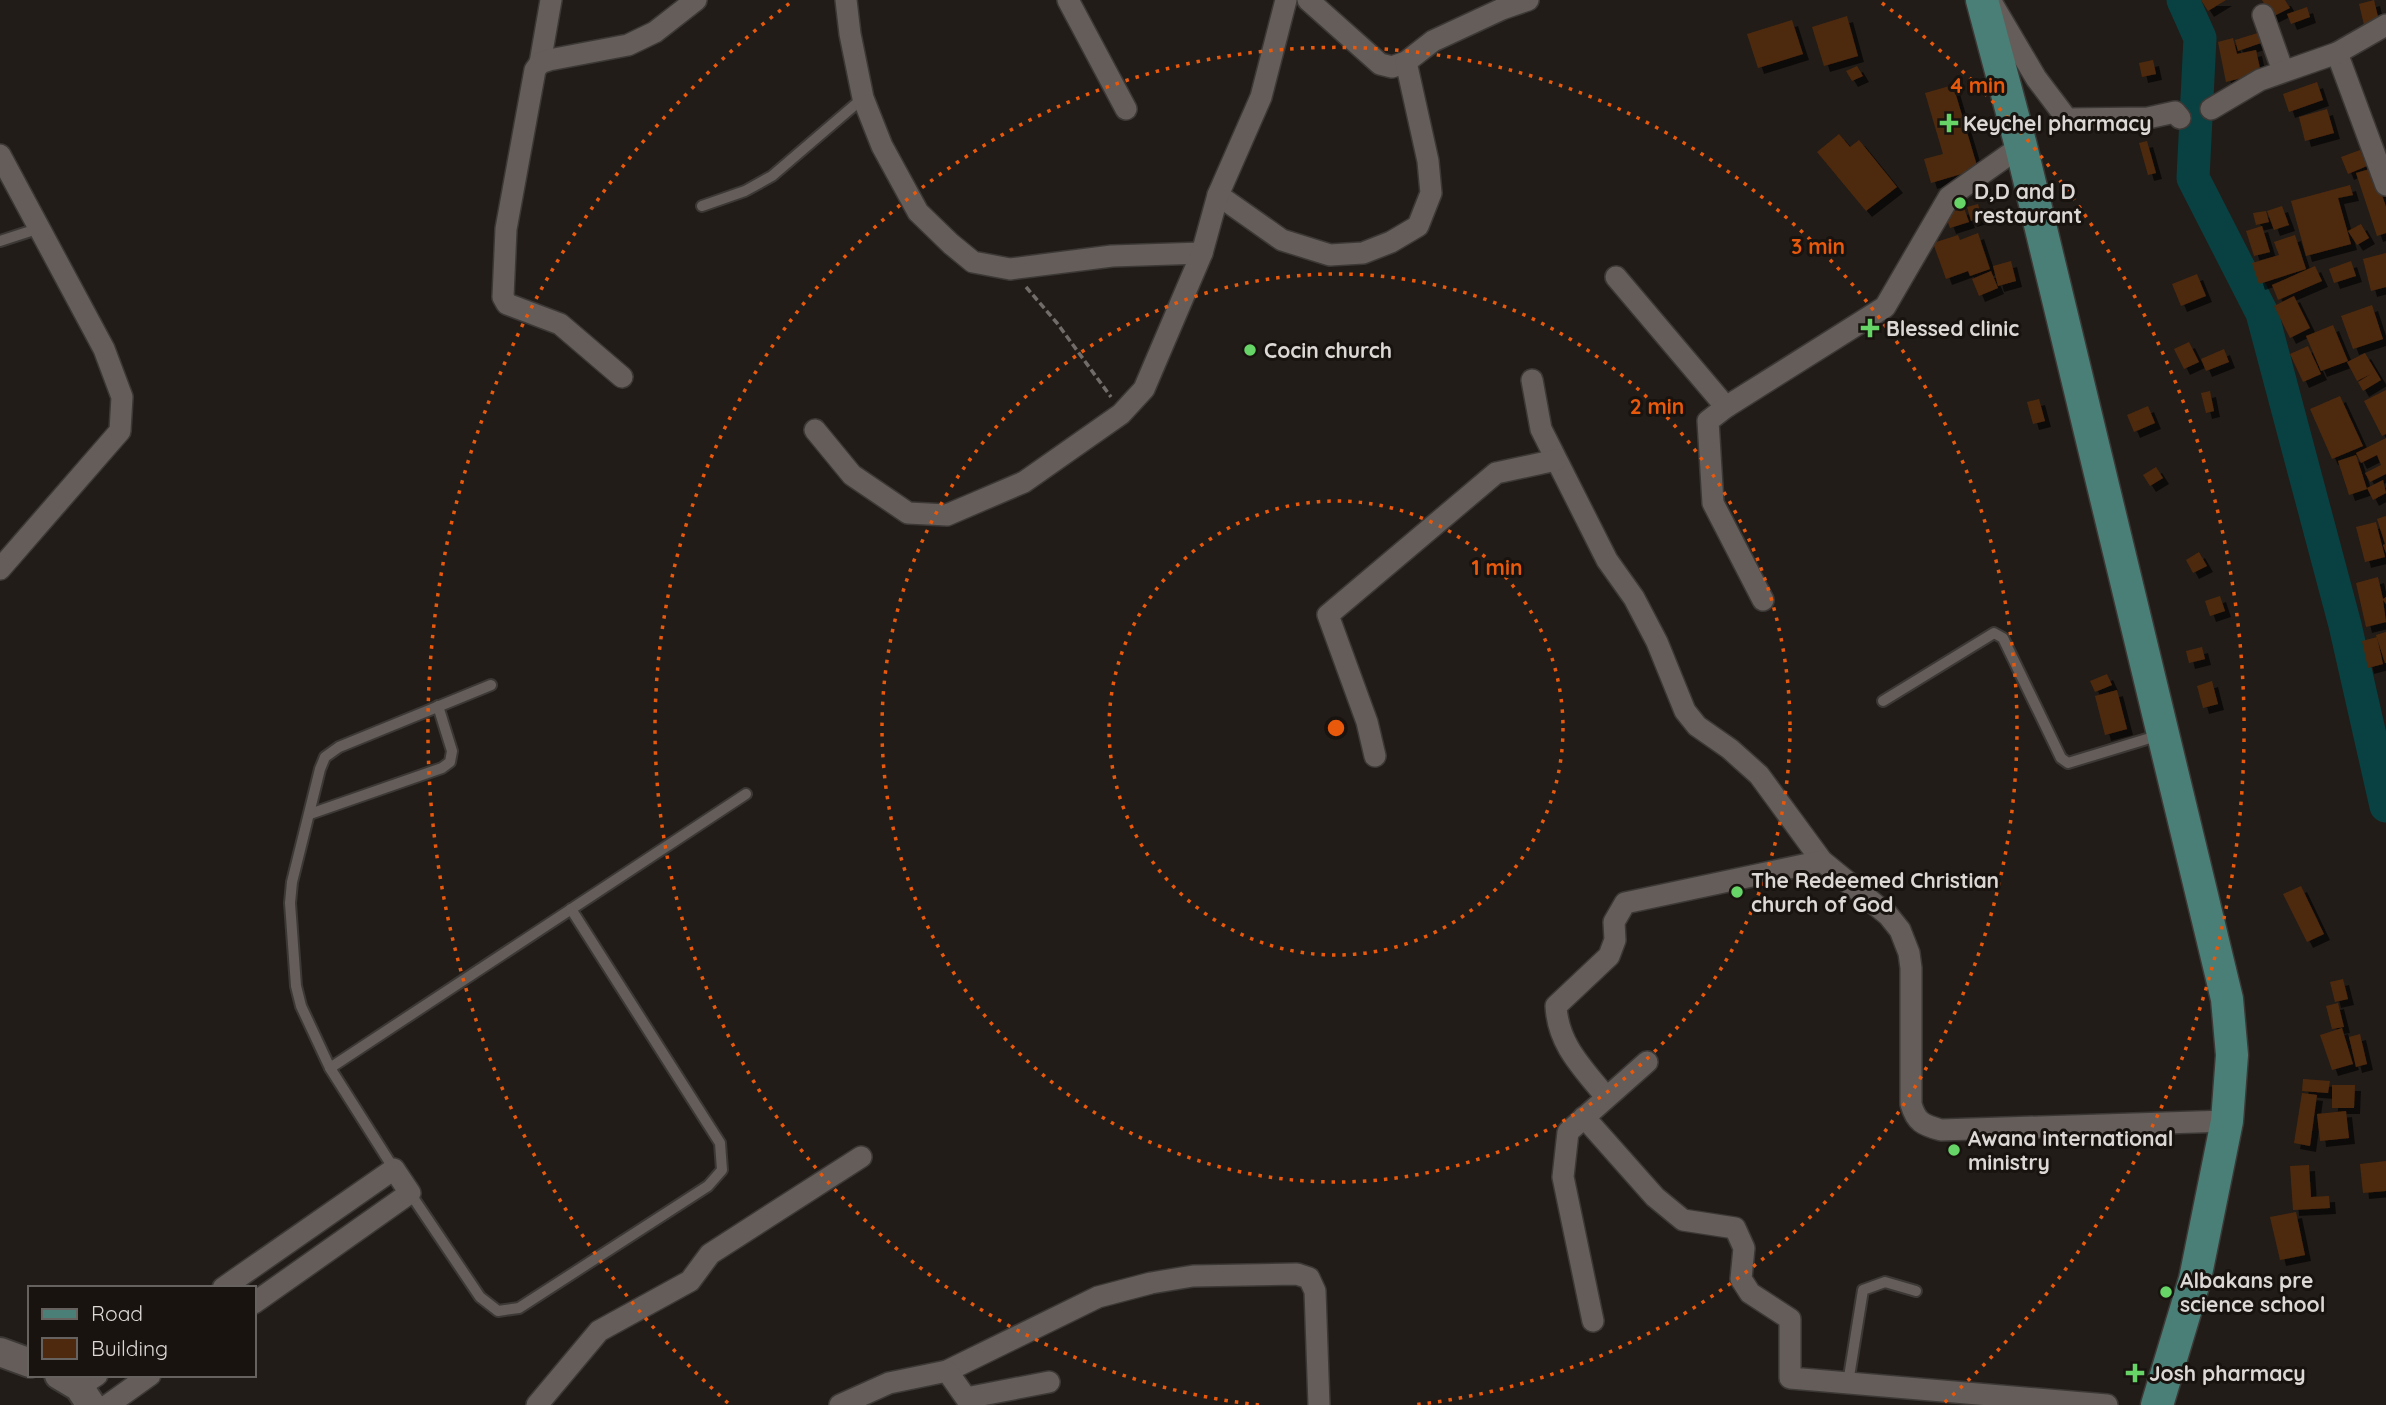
<svg xmlns="http://www.w3.org/2000/svg" width="2386" height="1405" font-family="Quicksand,sans-serif">
<style>
.lines{fill:none;stroke-linecap:round;stroke-linejoin:round}
.stream{stroke:#486e6e;stroke-width:5}
.river{stroke:#094142;stroke-width:33}
.building{fill:#4e290d;filter:url(#shadow)}
.lane-casing{stroke:#3c3836;stroke-width:14}
.street-casing{stroke:#3c3836;stroke-width:24}
.secondary-casing{stroke:#3c3836;stroke-width:32}
.primary-casing{stroke:#3c3836;stroke-width:35}
.path{stroke:#716c69;stroke-width:3.5;stroke-dasharray:7 3.5;stroke-linecap:butt}
.lane{stroke:#645d59;stroke-width:10}
.street{stroke:#645d59;stroke-width:21}
.secondary{stroke:#645d59;stroke-width:28}
.primary{stroke:#497f76;stroke-width:32}
.ring{fill:none;stroke:#e8590c;stroke-width:3.5;stroke-dasharray:3.5 7}
.poi-dot{fill:#66d467;stroke:#18130f;stroke-width:2.5}
.labels{text-anchor:middle;dominant-baseline:central;stroke-width:6;stroke-linejoin:round;paint-order:stroke}
.poi-label{font-size:21px;font-weight:bold;fill:#dcd8d6;stroke:#18130f;text-anchor:start}
.centre{fill:#e8590c;stroke:#18130f;stroke-width:3.5}
.ring-label{font-size:21px;text-anchor:middle;font-weight:bold;fill:#e8590c;stroke:#18130f;stroke-width:6;stroke-linejoin:round;paint-order:stroke}
</style>
<defs>
<filter id="shadow"><feDropShadow dx="6" dy="6" stdDeviation="0" flood-color="#0009"/></filter>
</defs>
<rect width="100%" height="100%" fill="#211c18"/>
<g class="lines">
<polyline class="stream" points="2378,773 2386,775"/>
<polyline class="river" points="2183,0 2200,38 2193,178 2262,313 2345,625 2386,806"/>
</g>
<g class="building">
<polygon points="2201,0 2226,0 2208,11"/>
<polygon points="2262,0 2285,0 2290,8 2272,17"/>
<polygon points="2374,0 2380,25 2365,29 2359,4"/>
<polygon points="2307,7 2310,17 2291,24 2287,14"/>
<polygon points="1847,16 1858,56 1824,66 1812,27"/>
<polygon points="1792,20 1803,54 1758,68 1747,34"/>
<polygon points="2261,32 2264,42 2238,51 2235,40"/>
<polygon points="2233,38 2237,54 2256,50 2261,73 2226,82 2218,42"/>
<polygon points="2153,60 2156,74 2142,77 2139,63"/>
<polygon points="1857,66 1863,76 1852,81 1846,71"/>
<polygon points="2317,82 2323,100 2289,112 2283,94"/>
<polygon points="1953,85 1978,169 1931,183 1924,159 1943,154 1925,93"/>
<polygon points="2327,109 2334,133 2305,141 2299,117"/>
<polygon points="1839,134 1850,147 1859,140 1897,187 1866,211 1817,152"/>
<polygon points="2147,141 2156,173 2148,175 2139,143"/>
<polygon points="2360,150 2367,166 2348,174 2341,157"/>
<polygon points="2373,168 2386,207 2386,233 2377,236 2356,173"/>
<polygon points="2350,185 2353,195 2338,198 2351,244 2306,256 2291,201"/>
<polygon points="1978,204 1982,218 1971,221 1967,207"/>
<polygon points="2282,206 2289,225 2274,230 2267,211"/>
<polygon points="1964,208 1969,222 1950,228 1945,214"/>
<polygon points="2266,211 2269,222 2256,225 2253,213"/>
<polygon points="2361,224 2369,238 2357,245 2348,231"/>
<polygon points="2262,226 2270,252 2254,256 2246,231"/>
<polygon points="1978,233 1990,269 1970,276 1968,271 1946,279 1933,243 1958,235 1960,240"/>
<polygon points="2295,235 2306,269 2259,284 2252,263 2279,255 2274,242"/>
<polygon points="2386,253 2386,287 2371,291 2363,259"/>
<polygon points="2011,261 2016,281 1998,286 1993,266"/>
<polygon points="2351,261 2356,276 2334,283 2329,269"/>
<polygon points="2315,266 2322,281 2278,300 2272,285"/>
<polygon points="1991,271 1998,288 1979,296 1972,279"/>
<polygon points="2197,274 2206,296 2181,306 2172,284"/>
<polygon points="2294,296 2310,328 2290,338 2274,306"/>
<polygon points="2372,305 2383,339 2353,349 2341,316"/>
<polygon points="2333,325 2348,361 2321,371 2306,336"/>
<polygon points="2189,342 2199,362 2184,369 2174,349"/>
<polygon points="2308,346 2321,374 2303,382 2290,354"/>
<polygon points="2224,349 2229,362 2206,371 2201,359"/>
<polygon points="2365,353 2381,380 2363,391 2358,382 2371,374 2357,381 2347,362"/>
<polygon points="2386,390 2386,434 2382,436 2364,401"/>
<polygon points="2210,391 2214,411 2206,413 2201,393"/>
<polygon points="2340,396 2363,446 2332,459 2310,409"/>
<polygon points="2039,399 2045,421 2033,424 2027,402"/>
<polygon points="2148,406 2155,423 2134,432 2127,415"/>
<polygon points="2386,438 2386,474 2370,482 2365,473 2381,465 2377,455 2361,463 2356,453"/>
<polygon points="2356,455 2367,489 2349,495 2338,461"/>
<polygon points="2156,467 2163,478 2150,486 2143,475"/>
<polygon points="2383,480 2386,493 2373,500 2367,488"/>
<polygon points="2386,516 2386,553 2383,545 2385,544 2377,519"/>
<polygon points="2376,522 2385,557 2365,562 2356,527"/>
<polygon points="2199,552 2207,566 2193,573 2186,560"/>
<polygon points="2378,577 2383,599 2386,597 2386,604 2383,600 2386,622 2366,627 2356,583"/>
<polygon points="2220,596 2225,611 2210,616 2205,601"/>
<polygon points="2386,632 2386,663 2385,663 2376,635"/>
<polygon points="2377,637 2383,664 2368,668 2362,641"/>
<polygon points="2202,647 2205,659 2189,663 2186,651"/>
<polygon points="2107,674 2112,685 2095,692 2090,681"/>
<polygon points="2212,681 2218,704 2203,708 2197,686"/>
<polygon points="2117,690 2127,729 2105,735 2095,696"/>
<polygon points="2301,886 2324,934 2307,942 2283,894"/>
<polygon points="2343,979 2348,999 2335,1002 2330,982"/>
<polygon points="2338,1003 2344,1027 2332,1029 2326,1006"/>
<polygon points="2342,1028 2353,1064 2332,1070 2320,1035"/>
<polygon points="2360,1034 2367,1064 2356,1067 2349,1037"/>
<polygon points="2303,1079 2330,1081 2328,1093 2302,1091"/>
<polygon points="2332,1085 2355,1085 2354,1108 2332,1108"/>
<polygon points="2302,1093 2317,1095 2310,1146 2294,1143"/>
<polygon points="2346,1111 2349,1138 2320,1141 2317,1114"/>
<polygon points="2386,1161 2386,1191 2363,1193 2360,1164"/>
<polygon points="2309,1165 2311,1197 2329,1196 2330,1208 2293,1210 2290,1166"/>
<polygon points="2296,1212 2305,1255 2280,1260 2270,1217"/>
</g>
<g class="lines">
<g class="lane-casing">
<g id="lane">
<polyline points="702,206 745,191 772,176 863,98"/>
<polyline points="0,241 40,228"/>
<polyline points="1883,701 1994,633 2003,638 2061,758 2068,763 2160,735"/>
<polyline points="310,814 442,768 450,762 452,751 438,706"/>
<polyline points="330,1068 301,1006 296,986 290,903 292,882 320,769 325,757 339,747 491,685"/>
<polyline points="394,1169 330,1068 746,794"/>
<polyline points="410,1193 480,1297 498,1311 519,1308 708,1186 722,1170 720,1143 571,909"/>
<polyline points="1848,1383 1863,1290 1885,1282 1916,1291"/>
</g>
</g>
<g class="street-casing">
<g id="street">
<polyline points="846,0 850,34 863,98 882,146 918,212 951,244 973,262 1010,269 1112,256 1202,253"/>
<polyline points="1068,0 1126,109"/>
<polyline points="1308,0 1380,64 1392,67 1406,62 1433,41 1502,9 1528,0"/>
<polyline points="1990,0 2036,78 2067,119 2148,118 2175,112 2180,118"/>
<polyline points="2263,15 2283,71"/>
<polyline points="2337,53 2386,185"/>
<polyline points="540,63 551,0"/>
<polyline points="2211,109 2260,80 2337,53 2386,25"/>
<polyline points="0,155 104,349 122,397 120,431 0,569"/>
<polyline points="1218,195 1282,240 1330,255 1363,253 1391,242 1418,226 1431,193 1428,161 1406,62"/>
<polyline points="1616,277 1726,407"/>
<polyline points="622,377 560,324 507,304 503,297 506,229 535,70 540,63 549,60 628,45 655,32 696,0"/>
<path d="M1532,380l9,49 66,131 27,38 23,44 28,69 12,15 33,23 29,26 63,86 66,54 12,15 9,23 2,15v136c5,18 12,21 30,26l286,-9"/>
<polyline points="815,430 852,475 908,513 947,515 1024,482 1121,414 1144,389 1202,253 1218,195 1261,97 1286,0"/>
<polyline points="1763,600 1713,503 1708,421 1726,407 1885,307 1949,197 2021,146"/>
<polyline points="1375,756 1367,722 1328,615 1496,473 1556,460"/>
<path d="M1606,1097c-23,-29 -48,-52 -50,-91l53,-50 6,-16 -1,-18 11,-19 197,-42"/>
<polyline points="1584,1117 1655,1197 1683,1220 1735,1228 1744,1248 1741,1279 1750,1293 1790,1319 1790,1378 2107,1405"/>
<polyline points="223,1288 394,1169 410,1193 254,1303"/>
<polyline points="1593,1321 1563,1177 1568,1132 1647,1062"/>
<polyline points="947,1371 1098,1297 1151,1283 1193,1276 1297,1274 1309,1278 1315,1291 1319,1405"/>
<polyline points="79,1387 97,1375"/>
<polyline points="108,1405 150,1375"/>
<polyline points="537,1405 599,1331 690,1281 710,1254 861,1157"/>
<polyline points="840,1405 889,1383 947,1371 966,1398 1049,1382"/>
</g>
</g>
<g class="secondary-casing">
<g id="secondary">
<polyline points="0,1352 30,1363"/>
<polyline points="59,1375 79,1387 91,1405"/>
</g>
</g>
<g class="primary-casing">
<polyline id="primary" points="1982,0 2021,146 2227,999 2232,1055 2227,1121 2195,1279 2157,1405"/>
</g>
<polyline class="path" points="1026,287 1057,323 1111,397"/>
<use href="#lane" class="lane"/>
<use href="#street" class="street"/>
<use href="#secondary" class="secondary"/>
<use href="#primary" class="primary"/>
</g>
<g class="ring">
<circle cx="1336" cy="728" r="227"/>
<circle cx="1336" cy="728" r="454"/>
<path d="M1259 1405A681 681 0 1 1 1413 1405"/>
<path d="M728 1403A908 908 0 0 1 790 3M1882 3A908 908 0 0 1 1944 1403"/>
</g>
<g class="poi-dot">
<path d="M1945.5 112.5h7v7h7v7h-7v7h-7v-7h-7v-7h7z"/>
<circle cx="1960" cy="203" r="7"/>
<path d="M1866.5 317.5h7v7h7v7h-7v7h-7v-7h-7v-7h7z"/>
<circle cx="1250" cy="350" r="7"/>
<circle cx="1737" cy="892" r="7"/>
<circle cx="1954" cy="1150" r="7"/>
<circle cx="2166" cy="1292" r="7"/>
<path d="M2131.5 1362.5h7v7h7v7h-7v7h-7v-7h-7v-7h7z"/>
</g>
<g class="labels">
<g class="poi-label">
<text x="1963" y="123">Keychel pharmacy</text>
<text x="1974" y="191">D,D and D<tspan x="1974" dy="24">restaurant</tspan></text>
<text x="1886" y="328">Blessed clinic</text>
<text x="1264" y="350">Cocin church</text>
<text x="1751" y="880">The Redeemed Christian<tspan x="1751" dy="24">church of God</tspan></text>
<text x="1968" y="1138">Awana international<tspan x="1968" dy="24">ministry</tspan></text>
<text x="2180" y="1280">Albakans pre<tspan x="2180" dy="24">science school</tspan></text>
<text x="2149" y="1373">Josh pharmacy</text>
</g>
</g>
<circle cx="1336" cy="728" r="10" class="centre"/>
<g class="ring-label">
<text x="1978" y="93">4 min</text>
<text x="1818" y="254">3 min</text>
<text x="1657" y="414">2 min</text>
<text x="1497" y="575">1 min</text>
</g>
<rect x="28" y="1286" width="228" height="91" fill="#18130f" stroke="#66625f" stroke-width="2"/>
<rect x="42" y="1309" width="35" height="10" fill="#497f76" stroke="#66625f" stroke-width="2"/>
<text x="91" y="1321" font-size="21" fill="#dcd8d6">Road</text>
<rect x="42" y="1338" width="35" height="21" fill="#4e290d" stroke="#66625f" stroke-width="2"/>
<text x="91" y="1356" font-size="21" fill="#dcd8d6">Building</text>
</svg>
